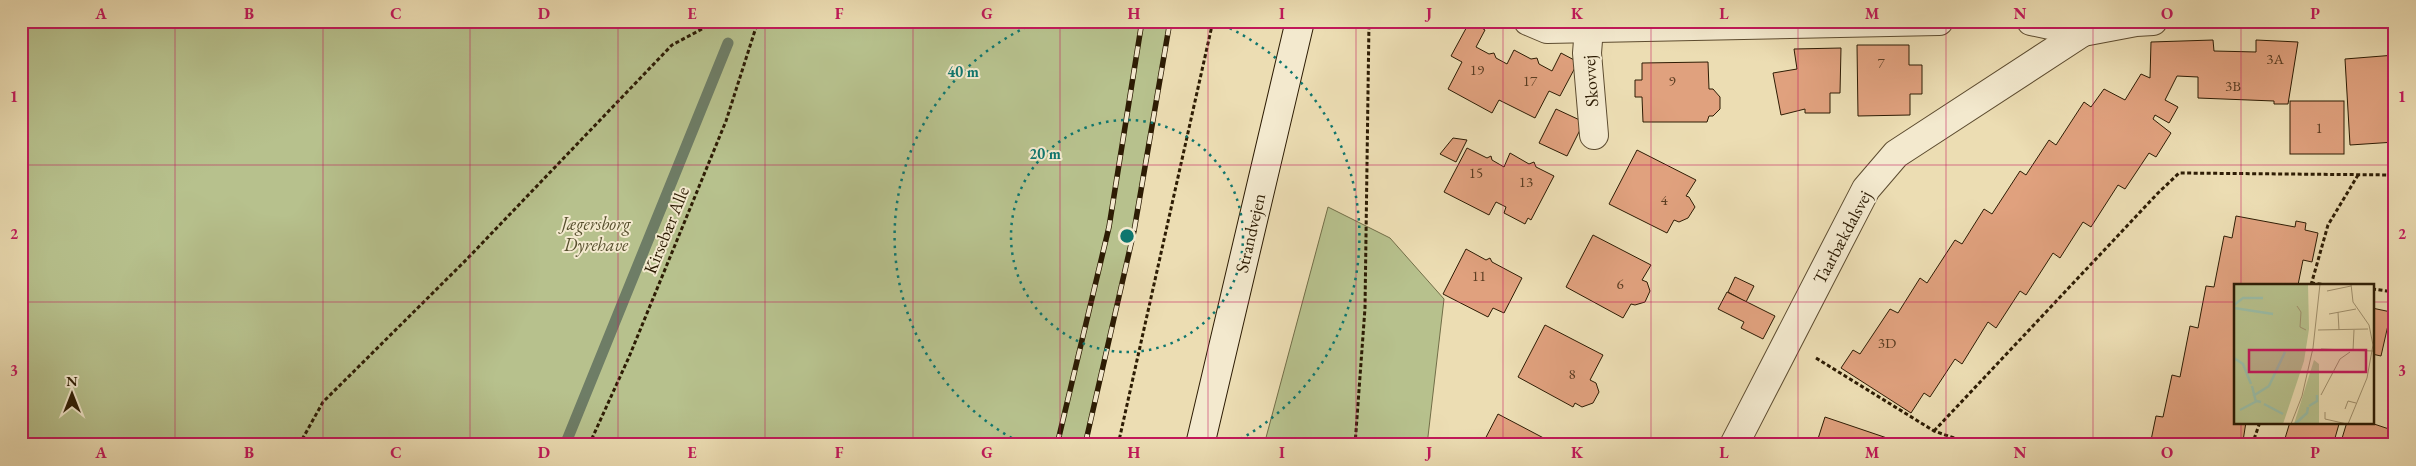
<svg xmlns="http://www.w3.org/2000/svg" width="2416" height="466" font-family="'EB Garamond',serif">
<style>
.green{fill:#b7c18d;stroke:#726e48}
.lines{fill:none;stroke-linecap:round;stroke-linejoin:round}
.stream{stroke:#6e7d66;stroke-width:11}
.building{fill:#e0a17e;stroke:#2d1c04}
.street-casing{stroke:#5d4c30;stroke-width:30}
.secondary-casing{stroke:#2d1c04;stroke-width:30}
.path{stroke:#2d1c04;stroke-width:3;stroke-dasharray:4 2.5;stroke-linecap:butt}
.street{stroke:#f3e9ce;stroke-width:28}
.secondary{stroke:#f3e9ce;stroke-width:28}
.rail-casing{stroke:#2d1c04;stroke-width:5.5}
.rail{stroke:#f3e9ce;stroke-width:4;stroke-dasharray:11;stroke-linecap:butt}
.grid{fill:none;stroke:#c2185b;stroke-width:1;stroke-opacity:0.55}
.ring{fill:none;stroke:#0f766e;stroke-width:2.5;stroke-dasharray:2.5 5}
.labels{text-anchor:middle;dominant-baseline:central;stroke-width:4;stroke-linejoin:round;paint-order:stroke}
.number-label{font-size:15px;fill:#5a3d22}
.street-label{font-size:18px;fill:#2d1c04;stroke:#f3e9ce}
.park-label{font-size:18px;font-style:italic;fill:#564e2d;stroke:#f3e9ce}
.inset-river{fill:none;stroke:#9abda7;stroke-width:2.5}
.inset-road{fill:none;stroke:#a0906d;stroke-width:1}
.view{fill:#c2185b;fill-opacity:0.15;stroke:#c2185b;stroke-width:2.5}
.inset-edge{fill:none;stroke:#2d1c04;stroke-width:2.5}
.centre{fill:#0f766e;stroke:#f3e9ce;stroke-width:2.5}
.ring-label{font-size:15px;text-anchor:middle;font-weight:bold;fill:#0f766e;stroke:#f3e9ce;stroke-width:4;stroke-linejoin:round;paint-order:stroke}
.neatline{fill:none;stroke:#c2185b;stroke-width:2}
.grid-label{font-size:16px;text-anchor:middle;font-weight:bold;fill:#c2185b}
</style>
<rect width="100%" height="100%" fill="#ecddb3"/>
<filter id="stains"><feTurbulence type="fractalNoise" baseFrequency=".004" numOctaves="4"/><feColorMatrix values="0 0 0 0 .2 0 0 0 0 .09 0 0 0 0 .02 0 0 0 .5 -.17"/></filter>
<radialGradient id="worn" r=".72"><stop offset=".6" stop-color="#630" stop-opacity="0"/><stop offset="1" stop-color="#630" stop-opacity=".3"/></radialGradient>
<g class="green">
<polygon points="21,21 1170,21 1134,231 1085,445 21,445"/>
<polygon points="1328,207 1390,238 1444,299 1427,445 1264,445"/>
</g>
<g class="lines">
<polyline class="stream" points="565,445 728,43"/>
</g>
<g class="building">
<polygon points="1470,21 1485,30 1476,47 1489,54 1494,53 1496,58 1507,64 1514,50 1531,59 1537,58 1539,64 1552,71 1561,53 1578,62 1560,96 1549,91 1535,118 1499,100 1492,113 1448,89 1462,62 1451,56"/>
<polygon points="2213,40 2214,51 2256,52 2256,40 2298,42 2288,104 2274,104 2274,101 2198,98 2198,77 2177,76 2165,100 2178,107 2169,123 2155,115 2153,119 2171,133 2156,157 2149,153 2125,189 2118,185 2091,227 2083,222 2060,258 2053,253 2026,295 2020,291 1996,328 1988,322 1962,364 1955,359 1930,397 1924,393 1911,413 1841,368 1853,350 1860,354 1890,309 1898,313 1920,278 1927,283 1955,240 1962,244 1984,209 1992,214 2020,171 2026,175 2049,140 2056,145 2084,102 2091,107 2104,89 2125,100 2141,74 2150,78 2151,42"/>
<polygon points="1857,45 1909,45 1909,65 1922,65 1922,94 1910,94 1910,115 1858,116"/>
<polygon points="1841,48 1840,93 1830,93 1830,113 1805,113 1805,109 1781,115 1773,73 1797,69 1794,49"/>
<polygon points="2395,55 2395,142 2350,145 2345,59"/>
<polygon points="1708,62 1709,89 1713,89 1720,97 1720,109 1713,116 1709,116 1707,122 1643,122 1642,97 1635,97 1635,80 1642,80 1642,63"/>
<rect x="2290" y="101" width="54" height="53"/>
<polygon points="1556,109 1584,122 1567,156 1539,143"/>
<polygon points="1453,138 1467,140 1456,162 1440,154"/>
<polygon points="1467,148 1487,158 1491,156 1492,160 1504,167 1510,153 1529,164 1534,162 1536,167 1554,176 1531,220 1528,218 1525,224 1504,213 1506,207 1496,202 1489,215 1444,192"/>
<polygon points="1637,150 1696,180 1686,196 1689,197 1695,207 1688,218 1679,222 1674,220 1667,233 1609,204"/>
<polygon points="2236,216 2295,227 2296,221 2306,223 2305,230 2318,233 2312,262 2303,260 2298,285 2235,285 2235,422 2246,422 2243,441 2234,439 2233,445 2150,445 2156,416 2163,417 2172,375 2180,377 2190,326 2198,328 2206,286 2214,287 2224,236 2232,238"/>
<polygon points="1593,235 1651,265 1642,280 1647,282 1650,291 1645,302 1635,305 1631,304 1623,318 1566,287"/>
<polygon points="1466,249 1486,260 1490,258 1492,262 1522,278 1504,313 1493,308 1488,317 1443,294"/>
<polygon points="1735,277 1754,286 1746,302 1728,292"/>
<polygon points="1727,292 1775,316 1763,339 1741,328 1744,322 1718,309"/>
<polygon points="2372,308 2391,312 2381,356 2372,354"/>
<polygon points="1545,325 1603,355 1590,380 1596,383 1599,392 1593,403 1582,407 1575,403 1573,407 1518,377"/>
<polygon points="1498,414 1555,444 1555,445 1482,445"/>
<polygon points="1825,417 1887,438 1885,445 1816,445"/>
<polygon points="2290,422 2333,422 2339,424 2333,445 2283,445"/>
<polygon points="2347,422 2368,422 2395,431 2395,445 2340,445"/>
</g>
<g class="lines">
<g class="street-casing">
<g id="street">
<polyline points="1528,21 1547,29 1939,21"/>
<polyline points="2031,21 2083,32 2136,22 2153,21"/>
<polyline points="1589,28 1587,53 1594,135"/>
<polyline points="1734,445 1866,189 1896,154 2083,32"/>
</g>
</g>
<g class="secondary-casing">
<polyline id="secondary" points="1200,445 1300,21"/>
</g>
<g class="path">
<polyline points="2311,283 2328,285"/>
<polyline points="2311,285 2328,225 2358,175"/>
<polyline points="2372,289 2395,292"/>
<polyline points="1816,358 1934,431 1974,445"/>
<polyline points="1934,431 2158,193 2179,173 2395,175"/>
<polyline points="299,445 323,402 467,259 672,45 717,21"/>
<polyline points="589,445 629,357 726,121 758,21"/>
<polyline points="1118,445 1213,21"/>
<polyline points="1355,445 1365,308 1369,21"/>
<polyline points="2252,445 2260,422"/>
</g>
<use href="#street" class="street"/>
<use href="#secondary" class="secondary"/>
<g class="rail-casing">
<g id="rail">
<polyline points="1057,445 1109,227 1142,21"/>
<polyline points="1085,445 1134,231 1170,21"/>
</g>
</g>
<use href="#rail" class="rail"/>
</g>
<path class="grid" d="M175,21v424M323,21v424M470,21v424M618,21v424M765,21v424M913,21v424M1060,21v424M1208,21v424M1356,21v424M1503,21v424M1651,21v424M1798,21v424M1946,21v424M2093,21v424M2241,21v264M21,165h2374M21,302h2214M2372,302h23M2241,422v23"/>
<g class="ring">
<circle cx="1127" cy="236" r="116"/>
<path d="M1025 445A232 232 0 0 1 1038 22M1216 22A232 232 0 0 1 1229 445"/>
</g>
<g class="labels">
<g class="number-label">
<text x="2275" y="58">3A</text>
<text x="1881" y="62">7</text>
<text x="1477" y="69">19</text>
<text x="1530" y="80">17</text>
<text x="1672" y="80">9</text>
<text x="2233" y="85">3B</text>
<text x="2319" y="127">1</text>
<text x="1476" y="172">15</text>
<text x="1526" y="181">13</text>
<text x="1664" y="199">4</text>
<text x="1479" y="275">11</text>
<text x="1620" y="283">6</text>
<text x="1887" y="342">3D</text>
<text x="1572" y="373">8</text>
</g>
<g class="street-label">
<text transform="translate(1590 81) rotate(-94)">Skovvej</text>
<text transform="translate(666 230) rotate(-68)">Kirsebær Alle</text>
<text transform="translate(1250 233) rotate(-77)">Strandvejen</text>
<text transform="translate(1842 237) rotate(-62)">Taarbækdalsvej</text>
</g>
<g class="park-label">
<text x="596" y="223">Jægersborg<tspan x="596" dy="21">Dyrehave</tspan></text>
</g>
</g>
<g transform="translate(2234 284)">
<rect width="140" height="140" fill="#ecddb3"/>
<path d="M0,0h74l1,45 -5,32 -21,63h-49zM80,76l5,4v60h-25z" fill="#b7c18d"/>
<path class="inset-river" d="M0,21l9,-7h20M0,24l39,6M0,74l9,6 8,20M18,102l4,16M35,102l16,-34M19,112l16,-10M30,120l19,10M75,122l8,-5v-6M6,126l17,-9 4,1M61,140l12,-11 1,-6"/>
<path class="inset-road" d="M93,7l24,-5M63,22l4,6 -1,15 6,3M104,28l1,18M95,30l27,-5M84,46l50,-1M87,65l52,2M119,67l1,-21M87,111l19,-36 10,-7M111,125l3,-8 8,2M91,128v7l22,5M57,140l11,-28 11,-48 7,-64M114,140l19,-46 6,-33 -4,-20 -16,-23 -2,-18"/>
<path class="view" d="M15,66h117v22h-117z"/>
<rect width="140" height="140" class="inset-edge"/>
</g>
<circle cx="1127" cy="236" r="8" class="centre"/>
<g class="ring-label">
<text x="963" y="77">40 m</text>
<text x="1045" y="159">20 m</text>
</g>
<rect width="2416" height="466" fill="none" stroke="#ecddb3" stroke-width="55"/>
<g transform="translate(72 394)" stroke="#f3e9ce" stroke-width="4" paint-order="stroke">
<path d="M0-4L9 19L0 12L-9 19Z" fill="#2d1c04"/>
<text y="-8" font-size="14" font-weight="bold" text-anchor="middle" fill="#2d1c04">N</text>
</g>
<rect x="28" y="28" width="2360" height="410" class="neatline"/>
<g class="grid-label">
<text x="101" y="19">A</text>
<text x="249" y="19">B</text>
<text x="396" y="19">C</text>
<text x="544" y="19">D</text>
<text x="692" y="19">E</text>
<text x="839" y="19">F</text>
<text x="987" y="19">G</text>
<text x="1134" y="19">H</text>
<text x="1282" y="19">I</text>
<text x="1429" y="19">J</text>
<text x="1577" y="19">K</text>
<text x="1724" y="19">L</text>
<text x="1872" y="19">M</text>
<text x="2020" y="19">N</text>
<text x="2167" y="19">O</text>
<text x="2315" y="19">P</text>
<text x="14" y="102">1</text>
<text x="2402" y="102">1</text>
<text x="14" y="239">2</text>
<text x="2402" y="239">2</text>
<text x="14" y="376">3</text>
<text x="2402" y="376">3</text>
<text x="101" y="458">A</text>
<text x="249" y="458">B</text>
<text x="396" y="458">C</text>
<text x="544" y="458">D</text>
<text x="692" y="458">E</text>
<text x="839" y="458">F</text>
<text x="987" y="458">G</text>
<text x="1134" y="458">H</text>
<text x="1282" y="458">I</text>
<text x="1429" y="458">J</text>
<text x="1577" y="458">K</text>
<text x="1724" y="458">L</text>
<text x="1872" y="458">M</text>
<text x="2020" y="458">N</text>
<text x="2167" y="458">O</text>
<text x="2315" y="458">P</text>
</g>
<rect width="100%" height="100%" filter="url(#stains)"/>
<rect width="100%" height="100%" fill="url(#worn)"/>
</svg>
